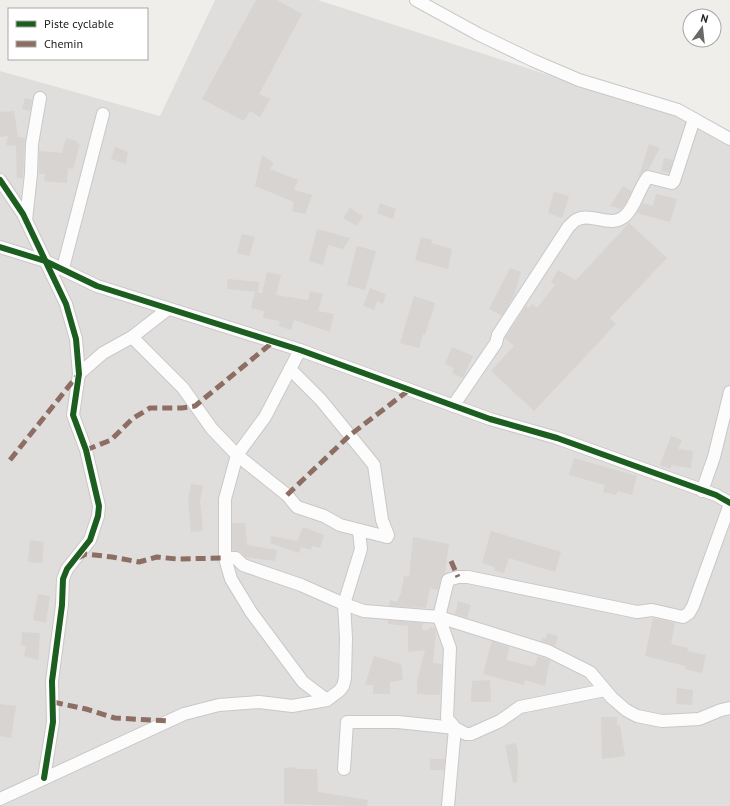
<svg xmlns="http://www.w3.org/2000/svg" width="730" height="806" font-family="'PT Sans',sans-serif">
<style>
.residential{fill:#dfdedc}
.building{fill:#d7d4d2}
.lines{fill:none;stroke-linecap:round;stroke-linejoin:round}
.minor-casing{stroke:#c9c8c7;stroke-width:14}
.minor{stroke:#fdfcfc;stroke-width:12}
.quiet{stroke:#8d6e63;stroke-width:5;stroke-dasharray:10 5;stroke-linecap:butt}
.cycleway-casing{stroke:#fff;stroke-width:8}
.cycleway{stroke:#1b5e20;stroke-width:6}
</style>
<rect width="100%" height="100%" fill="#f0eeeb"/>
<polygon class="residential" points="215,0 318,0 730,134 730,806 0,806 0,71 160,116"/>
<g class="building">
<polygon points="256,0 277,0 302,14 259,94 270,99 260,117 250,111 244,121 202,99"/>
<polygon points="25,98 32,100 30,111 22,109"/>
<polygon points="14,111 18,137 25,138 23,178 17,178 16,146 6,145 8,136 0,137 0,112"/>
<polygon points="66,138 77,141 76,143 80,144 73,169 68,168 67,183 44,181 45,174 39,174 39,151 62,153"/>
<polygon points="649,144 660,148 648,170 642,172 638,179"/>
<polygon points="115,147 128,152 126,164 111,159"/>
<polygon points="262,155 274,163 270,169 298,180 294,190 312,195 305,214 292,211 294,202 255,186"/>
<polygon points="664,158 673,160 669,173 661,171"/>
<polygon points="623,186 632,191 626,203 621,209 610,206"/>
<polygon points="554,192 569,196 562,218 548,213"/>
<polygon points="656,194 677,199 670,222 637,213 643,203 653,206"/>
<polygon points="380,203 396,209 393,219 377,213"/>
<polygon points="350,208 363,216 357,226 343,218"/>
<polygon points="629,223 667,258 610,318 616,324 534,411 491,371 514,346 505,338 526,306 529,308 532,304 537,308 555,285 551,282 558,270 576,280"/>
<polygon points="317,229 350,238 343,249 328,245 323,265 309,261"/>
<polygon points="242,234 255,237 249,256 237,253"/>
<polygon points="421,237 432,240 431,243 452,249 448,269 415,260"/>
<polygon points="357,246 376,251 365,290 347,285"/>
<polygon points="510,268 521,272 514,296 502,316 489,309"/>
<polygon points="267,272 281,275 276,295 308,300 310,291 323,294 318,311 334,314 330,332 294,320 291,330 279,326 280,321 263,318 264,311 251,308 255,292 262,293"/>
<polygon points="228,279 259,282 258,292 227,289"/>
<polygon points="370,288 386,294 383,304 377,301 374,310 363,306"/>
<polygon points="414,296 435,303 425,335 423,334 419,348 400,343"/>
<polygon points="452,347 473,356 463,378 452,373 454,368 445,364"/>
<polygon points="671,436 682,440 678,449 693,451 691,468 672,465 670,469 660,465"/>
<polygon points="574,458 637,476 632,495 618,491 616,495 603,492 605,485 569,475"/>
<polygon points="191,484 203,486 200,501 203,531 191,532 188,500"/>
<polygon points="232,523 245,523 247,545 277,550 275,561 245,557 241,552 232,550"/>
<polygon points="303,527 324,535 320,548 312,546 311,550 301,547 299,553 270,543 271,536 297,541"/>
<polygon points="491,531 561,552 555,572 509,558 504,573 494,570 495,567 482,563"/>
<polygon points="413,537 449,544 445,573 441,578 438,590 430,588 426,608 389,606 390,600 397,602 401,593 404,576 409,577"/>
<polygon points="30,540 44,542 42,563 28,562"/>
<polygon points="38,594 50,596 46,623 33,620"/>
<polygon points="458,601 471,605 467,618 455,614"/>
<polygon points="653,618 675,623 671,644 688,648 687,651 706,655 702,673 685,669 686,666 645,656"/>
<polygon points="388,620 423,623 422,630 429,630 430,627 435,628 436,632 433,663 442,664 440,695 417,694 417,682 425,650 408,652 408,626 388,624"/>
<polygon points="22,632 40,633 38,660 24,656 26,646 21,645"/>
<polygon points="547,633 558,636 555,646 541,641 542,638 546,639"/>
<polygon points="492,641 509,647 507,660 534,667 538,656 550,660 545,686 525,680 524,685 483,674"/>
<polygon points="374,656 401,664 403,680 390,682 390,694 373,694 373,685 365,685"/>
<polygon points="490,680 491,702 471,702 472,681"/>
<polygon points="677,688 693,690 692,705 676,704"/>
<polygon points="0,704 16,706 11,738 0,736"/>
<polygon points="601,717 617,717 617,725 620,725 625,756 602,759"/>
<polygon points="516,743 518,753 517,782 513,783 505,745"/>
<polygon points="430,759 445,759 444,770 430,770"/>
<polygon points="297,767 297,769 317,769 318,792 368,800 367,806 284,804 284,768"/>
</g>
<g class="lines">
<g class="minor-casing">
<g id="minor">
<polyline points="416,0 478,34 532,60 579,80 678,110 730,139"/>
<polyline points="0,180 23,214 66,304 76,339 79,374 73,415 86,450 99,506 98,516 90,540 67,569 63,579 62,605 52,681 53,722 44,778"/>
<polyline points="26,220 31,174 32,144 40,98"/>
<polyline points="0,247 45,261 97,286 300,350 490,419 557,438 716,495 730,503"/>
<polyline points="63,268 103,114"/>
<polyline points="132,337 183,388 212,429 237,455 287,495 297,507 324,516 340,525 387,537 388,535 382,520 374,465 321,400 290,369"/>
<polyline points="300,350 265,417 237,455 225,499 225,558 231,579 251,612 303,682 327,700"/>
<polyline points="79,374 103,353 132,337 168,309"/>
<path d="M453,406l43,-63 2,-8 9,-14 62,-95c2,-1 5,-5 7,-6 15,-9 35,10 50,-5 10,-10 13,-27 22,-38l24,6 2,-2 20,-62"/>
<polyline points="702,491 714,457 730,392"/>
<polyline points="225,558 236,558 243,565 301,585 344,604 364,611 439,617 548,651 590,672 612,698 626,710 637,716 662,721 699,719 721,710 730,708"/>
<polyline points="344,769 347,722 398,722 455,728 466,734 471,734 500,721 520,707 605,690"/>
<polyline points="0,799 184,714 219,705 259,702 292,706 327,700 339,691 343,686 345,678 346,638 344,604 361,549 359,531"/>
<polyline points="448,806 455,728 447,718 450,648 439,617 448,580 458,577 468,577 637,612 652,610 683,617 689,613 693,606 730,504"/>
</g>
</g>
<use href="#minor" class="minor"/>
<g class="quiet">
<polyline points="86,450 111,440 132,419 150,408 182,408 195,406 273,342"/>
<polyline points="10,460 77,376"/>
<polyline points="287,495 350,435 409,390"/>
<polyline points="78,558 86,554 112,557 139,562 157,557 177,559 225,558"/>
<polyline points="451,561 458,577"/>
<polyline points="53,702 86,709 115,718 170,721"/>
</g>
<g class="cycleway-casing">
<g id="cycleway">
<polyline points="0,180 23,214 66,304 76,339 79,374 73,415 86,450 99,506 98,516 90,540 67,569 63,579 62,605 52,681 53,722 44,778"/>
<polyline points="0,247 45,261 97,286 300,350 490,419 557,438 716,495 730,503"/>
</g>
</g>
<use href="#cycleway" class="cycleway"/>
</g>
<rect x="8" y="8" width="140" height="52" fill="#ffffff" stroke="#a7a7a7"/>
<rect x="16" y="21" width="20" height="6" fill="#1b5e20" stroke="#a7a7a7"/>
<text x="44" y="28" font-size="12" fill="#222222">Piste cyclable</text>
<rect x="16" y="41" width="20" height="6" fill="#8d6e63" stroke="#a7a7a7"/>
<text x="44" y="48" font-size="12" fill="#222222">Chemin</text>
<g transform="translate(702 28) rotate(15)"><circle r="19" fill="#ffffff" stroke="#a7a7a7"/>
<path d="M0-3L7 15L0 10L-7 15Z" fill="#6a6968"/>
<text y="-6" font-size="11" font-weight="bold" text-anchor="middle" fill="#222222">N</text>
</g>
</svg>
